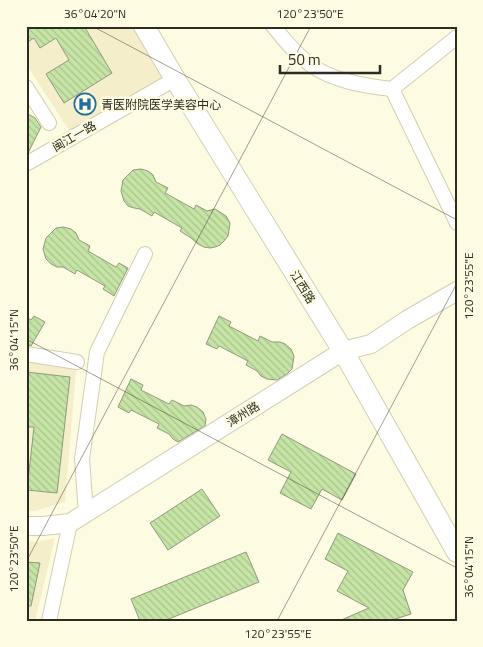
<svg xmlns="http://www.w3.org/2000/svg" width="483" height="647" font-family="'Titillium Web','Noto Sans SC',sans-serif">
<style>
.built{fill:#f4efca}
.building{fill:url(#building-back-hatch);stroke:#8e9a81}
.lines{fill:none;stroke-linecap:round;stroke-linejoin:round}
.minor-casing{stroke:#d3ceb2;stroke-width:16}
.tertiary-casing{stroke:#d3ceb2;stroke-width:20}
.secondary-casing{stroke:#d3ceb2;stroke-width:22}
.minor{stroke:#fff;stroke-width:14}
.tertiary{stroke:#fff;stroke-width:18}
.secondary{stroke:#fff;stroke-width:20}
.ticks{fill:none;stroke:#2e2c21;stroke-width:1;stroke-opacity:0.45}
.labels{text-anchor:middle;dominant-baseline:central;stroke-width:5;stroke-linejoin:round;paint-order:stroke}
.poi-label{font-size:12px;fill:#2e2c21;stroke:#fefbe3;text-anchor:start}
.street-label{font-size:12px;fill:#2e2c21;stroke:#fefbe3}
.neatline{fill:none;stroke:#2e2c21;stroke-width:2}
.ticks-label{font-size:12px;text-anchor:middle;fill:#2e2c21}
</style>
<defs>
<pattern id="building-back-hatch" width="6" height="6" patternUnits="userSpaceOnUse" patternTransform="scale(1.25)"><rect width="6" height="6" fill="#c6e4a5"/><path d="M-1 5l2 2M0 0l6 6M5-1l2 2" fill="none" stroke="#aac48e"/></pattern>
</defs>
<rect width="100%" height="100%" fill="#fefbe3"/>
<g class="built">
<polygon points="26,26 133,26 164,76 70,132 26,64"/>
<polygon points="26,354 77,362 65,502 35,511 26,511"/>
<polygon points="55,538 35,621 26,621 26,541 36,542"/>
</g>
<g class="building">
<polygon points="26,26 84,26 112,73 64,103 46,74 69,60 56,38 40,48 34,38 26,43"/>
<polygon points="26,113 35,118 41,127 28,153 26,154"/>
<polygon points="141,169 148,171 153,175 156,182 168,188 165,193 194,209 196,205 207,211 215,209 226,216 230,223 229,230 228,236 224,241 220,245 215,247 210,248 204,247 198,244 191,238 180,231 182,228 154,212 152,216 140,209 134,208 128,206 124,201 121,191 123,180 133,170"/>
<polygon points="63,227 71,229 76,233 79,240 90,246 88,251 116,267 119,263 128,268 114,296 103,289 105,286 77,270 75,274 63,267 57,267 51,264 46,259 43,249 46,238 56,228"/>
<polygon points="34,316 45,322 31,346 26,345 26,317 31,320"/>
<polygon points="219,316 231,322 229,326 258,341 260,336 272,342 280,342 285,344 291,349 294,356 292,369 287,374 277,380 267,379 261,376 257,371 246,365 248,361 219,346 217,349 206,344"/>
<polygon points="26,372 70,377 57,493 27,490 34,427 26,427"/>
<polygon points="131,379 143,385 141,390 169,404 172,400 184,406 191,405 197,407 203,412 206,419 205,426 178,442 173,439 169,434 157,428 159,424 131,410 129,413 118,407"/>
<polygon points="282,434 356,474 342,500 322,489 311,509 280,493 291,472 268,460"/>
<polygon points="202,489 220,516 168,550 150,523"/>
<polygon points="338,533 413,572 403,590 411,614 389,621 339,621 369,608 337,591 348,571 325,559"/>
<polygon points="246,552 259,582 164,621 140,621 131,599"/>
<polygon points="26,562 40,563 31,606 26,606"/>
</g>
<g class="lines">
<g class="minor-casing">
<g id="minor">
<path d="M273,26c12,14 23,29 38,39 21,16 55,21 81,24l65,-52"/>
<polyline points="26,87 49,123"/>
<polyline points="392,89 457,223"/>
<polyline points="26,164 175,79"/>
<polyline points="26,354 77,362"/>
<polyline points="86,513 82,459 97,352 145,254"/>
<polyline points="49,621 70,523"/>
</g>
</g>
<g class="tertiary-casing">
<polyline id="tertiary" points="26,526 43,526 70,523 343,351 371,344 407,320 457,291"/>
</g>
<g class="secondary-casing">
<polyline id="secondary" points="144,26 175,79 343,351 457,552"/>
</g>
<use href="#minor" class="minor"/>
<use href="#tertiary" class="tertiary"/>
<use href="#secondary" class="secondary"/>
</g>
<path class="ticks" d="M92,26l365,194M26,31l3,-5M26,339l431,229M26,562l285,-536M277,621l180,-338"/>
<defs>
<g id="hospital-ring" transform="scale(1.125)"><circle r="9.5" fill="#fefbe3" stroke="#226ca0" stroke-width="1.5"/><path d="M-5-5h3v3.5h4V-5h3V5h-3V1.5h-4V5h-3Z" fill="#226ca0"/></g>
</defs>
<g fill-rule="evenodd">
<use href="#hospital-ring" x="85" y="104"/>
</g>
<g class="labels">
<g class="poi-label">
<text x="101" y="104">青医附院医学美容中心</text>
</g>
<g class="street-label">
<text transform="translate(74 136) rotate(-30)">闽江一路</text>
<text transform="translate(303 287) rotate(58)">江西路</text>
<text transform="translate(243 414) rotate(-32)">漳州路</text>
</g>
</g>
<rect width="483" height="647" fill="none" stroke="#fefbe3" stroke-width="55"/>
<path d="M280 65v8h100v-8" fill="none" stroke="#2e2c21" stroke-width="2.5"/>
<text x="288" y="65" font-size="15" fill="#2e2c21" stroke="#fefbe3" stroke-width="4" paint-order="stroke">50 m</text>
<rect x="28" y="28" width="428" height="592" class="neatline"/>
<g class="ticks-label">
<text x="95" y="18">36°04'20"N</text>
<text x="310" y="18">120°23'50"E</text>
<text transform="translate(469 286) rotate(-90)" y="4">120°23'55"E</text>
<text transform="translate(14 340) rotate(-90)" y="4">36°04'15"N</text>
<text transform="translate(14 559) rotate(-90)" y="4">120°23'50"E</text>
<text transform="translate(469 567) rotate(-90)" y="4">36°04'15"N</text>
<text x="278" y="638">120°23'55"E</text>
</g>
</svg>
